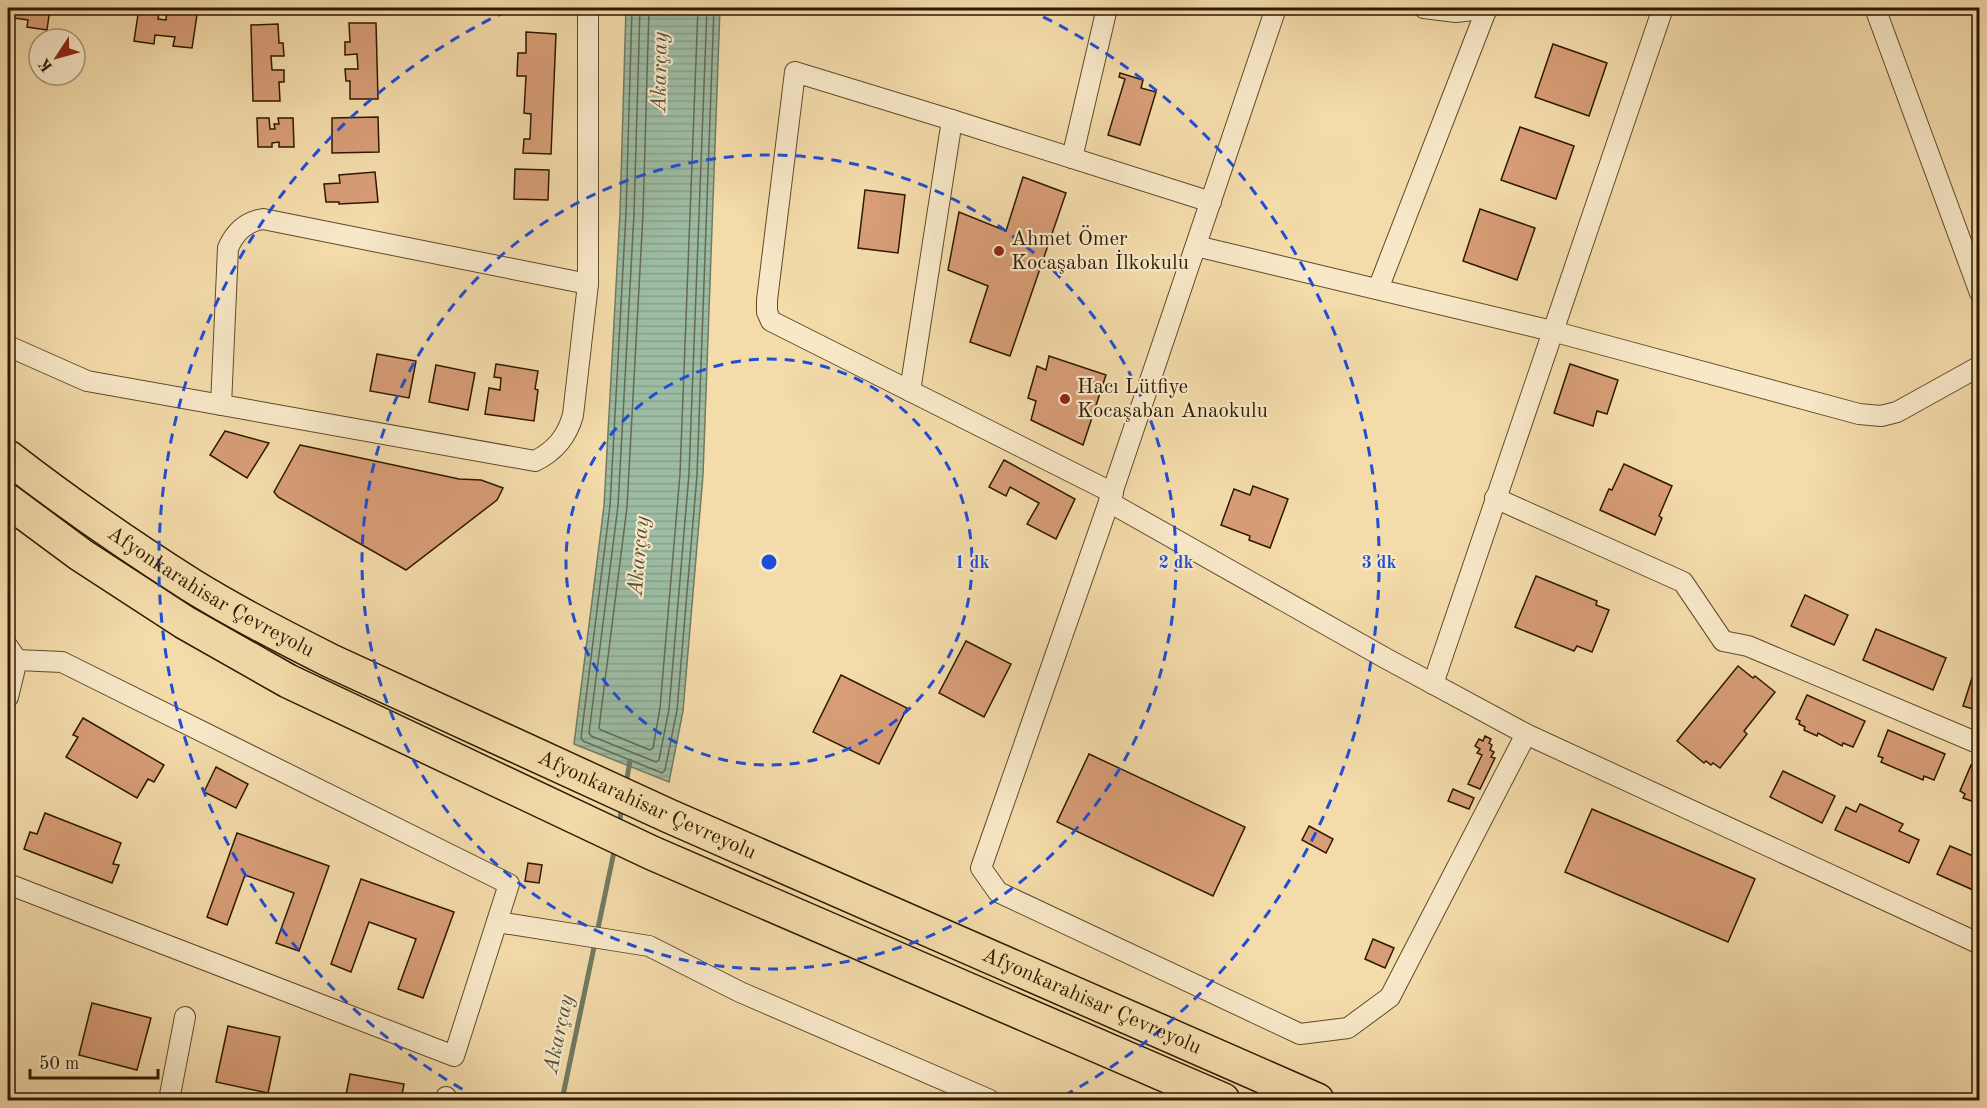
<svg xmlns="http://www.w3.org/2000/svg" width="1987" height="1108" font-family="'Old Standard TT',serif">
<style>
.water{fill:url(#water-rules);stroke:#717b62;stroke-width:1.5}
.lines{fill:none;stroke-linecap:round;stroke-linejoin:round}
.shore{stroke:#666a52;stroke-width:1.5}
.stream{stroke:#717b62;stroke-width:5}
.building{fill:#d79d76;stroke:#2e1900;stroke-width:1.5}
.minor-casing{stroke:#604a2a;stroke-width:22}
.trunk-casing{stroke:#2e1900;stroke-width:36}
.minor{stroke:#f8e8c8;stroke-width:20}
.trunk{stroke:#f4dbaa;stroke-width:33}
.ring{fill:none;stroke:#1d4ed8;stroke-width:3;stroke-dasharray:10 8}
.poi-dot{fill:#8f2418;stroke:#f8e8c8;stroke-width:2}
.labels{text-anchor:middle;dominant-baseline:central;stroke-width:4.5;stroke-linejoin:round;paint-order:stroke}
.poi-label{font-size:21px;fill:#2e1900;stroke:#f8e8c8;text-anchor:start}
.street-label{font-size:21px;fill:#2e1900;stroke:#f8e8c8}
.water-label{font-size:22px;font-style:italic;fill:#555239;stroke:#f8e8c8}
.centre{fill:#1d4ed8;stroke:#f8e8c8;stroke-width:3}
.ring-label{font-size:18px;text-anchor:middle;font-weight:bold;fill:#1d4ed8;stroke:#f8e8c8;stroke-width:4.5;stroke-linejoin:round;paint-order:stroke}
</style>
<defs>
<pattern id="water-rules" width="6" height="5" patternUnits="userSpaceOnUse" patternTransform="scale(1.5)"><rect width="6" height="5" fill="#9dbca4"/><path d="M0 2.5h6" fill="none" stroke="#88a18b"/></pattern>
</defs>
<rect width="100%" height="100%" fill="#f4dbaa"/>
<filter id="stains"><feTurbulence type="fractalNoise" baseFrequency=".00333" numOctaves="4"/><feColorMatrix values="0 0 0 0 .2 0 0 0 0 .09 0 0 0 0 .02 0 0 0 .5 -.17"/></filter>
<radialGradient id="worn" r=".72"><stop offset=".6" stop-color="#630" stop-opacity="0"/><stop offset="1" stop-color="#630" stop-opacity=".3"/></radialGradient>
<polygon class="water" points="626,8 720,8 703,475 683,711 669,782 574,744 604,506 620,213"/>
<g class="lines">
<g class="shore">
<polyline points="632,8 626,213 610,506 581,738 583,741 662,773 665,770 677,710 697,475 714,8"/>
<polyline points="640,8 634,214 618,506 589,733 591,736 656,762 659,760 669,709 689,474 707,8"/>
<polyline points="649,8 643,214 627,507 599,728 601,730 650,750 653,748 660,708 680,474 698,8"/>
</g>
<g class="stream">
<polyline points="626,784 630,761"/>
<polyline points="619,826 622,805"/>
<polyline points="562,1100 615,847"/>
</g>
</g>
<g class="building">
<polygon points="8,8 50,8 47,30 27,27 28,20 14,18 13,25 8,24"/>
<polygon points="139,8 160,8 158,19 166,20 167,8 198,8 192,48 173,46 175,37 155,35 154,44 134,41"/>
<polygon points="349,23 376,23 378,99 350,99 350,81 346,81 345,69 358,69 357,54 345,55 345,42 350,42"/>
<polygon points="278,24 279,43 283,43 284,56 271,56 272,70 284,70 284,82 279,82 280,101 253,101 251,25"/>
<polygon points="526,32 556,34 551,154 523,153 524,139 530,139 531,114 524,113 526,76 517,76 518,53 526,53"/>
<polygon points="1553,44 1607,63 1589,116 1535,97"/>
<polygon points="1120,73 1143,80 1141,88 1156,92 1140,145 1108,135 1125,79 1119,77"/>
<polygon points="378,117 379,152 332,153 332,118"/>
<polygon points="257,118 269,118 270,129 275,129 274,124 279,124 278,118 293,118 294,147 279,147 279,142 272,143 272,147 258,147"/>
<polygon points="1520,127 1574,146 1556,199 1501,180"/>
<polygon points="515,169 549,170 548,200 514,199"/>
<polygon points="375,172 378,202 339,204 339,202 326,202 324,184 340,183 339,175"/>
<polygon points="1023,177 1066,193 1010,356 970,342 988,286 948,270 959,212 1006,231"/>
<polygon points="865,190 905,195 898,253 858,248"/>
<polygon points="1480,209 1535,228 1517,280 1463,261"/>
<polygon points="377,354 416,361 409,398 370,391"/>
<polygon points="1049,356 1106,375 1083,445 1031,420 1036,401 1028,398 1037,366 1046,370"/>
<polygon points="496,364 538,371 535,389 538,390 534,421 485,414 489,388 500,390 501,378 494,377"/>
<polygon points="1570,364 1618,380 1607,414 1597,411 1593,426 1554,413"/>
<polygon points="436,365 475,373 468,410 429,402"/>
<polygon points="225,431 269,443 247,478 210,455"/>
<polygon points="300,445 459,479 481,480 503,488 497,500 406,570 278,497 274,492"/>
<polygon points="1004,460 1075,499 1056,539 1027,524 1039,503 1010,487 1006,496 989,487"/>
<polygon points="1624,464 1672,486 1659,516 1662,518 1655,535 1600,510 1609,489 1612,490"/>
<polygon points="1253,486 1288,499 1270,548 1249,540 1250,536 1221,525 1234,489 1250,495"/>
<polygon points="1536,576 1597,601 1596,605 1609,610 1592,652 1577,646 1574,651 1515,627"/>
<polygon points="1805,595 1848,615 1834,645 1791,626"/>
<polygon points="1876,629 1946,658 1933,690 1863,660"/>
<polygon points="966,641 1011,664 984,717 939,693"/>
<polygon points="1738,666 1753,678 1755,676 1775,692 1744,731 1747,734 1720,768 1713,763 1711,765 1706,761 1704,763 1677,741"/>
<polygon points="841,675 907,708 879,764 813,732"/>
<polygon points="1973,675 1980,677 1980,711 1963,706"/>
<polygon points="1807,695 1865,721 1853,747 1843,743 1842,746 1818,733 1817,736 1804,730 1805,727 1799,724 1800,721 1796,719"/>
<polygon points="83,718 164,765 154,782 148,779 137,798 66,757 78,737 73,735"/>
<polygon points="1888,730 1945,754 1934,780 1924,776 1923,780 1881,762 1883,758 1878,756"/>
<polygon points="1485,736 1491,739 1489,743 1492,745 1490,750 1494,752 1491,757 1495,758 1480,789 1468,784 1482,755 1477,753 1480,749 1475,746 1479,739 1483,741"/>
<polygon points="1089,754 1245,827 1213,896 1057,822"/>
<polygon points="1971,765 1980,769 1980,804 1963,798 1965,794 1960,791"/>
<polygon points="216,767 248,784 236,808 204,792"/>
<polygon points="1783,771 1835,796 1822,823 1770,797"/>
<polygon points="1453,789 1474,798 1469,809 1448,801"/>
<polygon points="1860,804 1903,824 1899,831 1919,840 1909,863 1835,830 1846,807 1856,812"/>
<polygon points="1592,809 1755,879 1728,942 1565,872"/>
<polygon points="45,813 121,843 113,864 119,865 112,883 24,849 30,832 37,834"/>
<polygon points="1309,826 1333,839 1326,853 1302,840"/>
<polygon points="237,833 329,866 299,951 276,943 294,893 245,875 227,925 207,917"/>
<polygon points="1950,846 1980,859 1980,893 1937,874"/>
<polygon points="528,863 542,865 539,883 525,881"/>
<polygon points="361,879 454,912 423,998 398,989 416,939 369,922 351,972 331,964"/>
<polygon points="1373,939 1394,948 1385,968 1365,959"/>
<polygon points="92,1003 151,1018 137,1070 79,1055"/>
<polygon points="228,1026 280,1037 268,1093 216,1082"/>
<polygon points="350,1074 404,1084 401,1100 345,1100"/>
</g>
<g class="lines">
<g class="minor-casing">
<g id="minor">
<polyline points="1276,8 1109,502 981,868 998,892 1300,1034 1348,1028 1390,997 1526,734"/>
<polyline points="1424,8 1456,12 1489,8"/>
<polyline points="1875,8 1980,293"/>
<polyline points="1072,158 1107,8"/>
<polyline points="1196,246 1552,331 1859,414 1881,416 1897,412 1980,366"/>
<polyline points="1378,289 1487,8"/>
<path d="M8,346l79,35 448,80c20,-10 32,-24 38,-46l15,-131v-276"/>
<polyline points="910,391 952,120"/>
<path d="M221,405l7,-157c7,-16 17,-26 35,-29l325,65"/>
<polyline points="1113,493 771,321 767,312 767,300 795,72 952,120 1211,202"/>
<polyline points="1495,498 1683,582 1723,641 1748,646 1980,744"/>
<polyline points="1109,502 1387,659 1526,734 1980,944"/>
<polyline points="8,647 17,660 8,697"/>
<polyline points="1433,684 1663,8"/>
<polyline points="8,884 454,1056 509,884 62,662 17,660"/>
<polyline points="497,922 649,946 740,992 990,1100"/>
<polyline points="169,1100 185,1017"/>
<polyline points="446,1100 446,1097"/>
</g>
</g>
<g class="trunk-casing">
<g id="trunk">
<path id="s1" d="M8,457c58,45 120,88 183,128 45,28 92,52 140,76l338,155 648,284"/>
<polyline points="8,501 81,555 184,622 288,681 652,853 1223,1100"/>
</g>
</g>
<use href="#minor" class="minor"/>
<use href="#trunk" class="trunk"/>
</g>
<g class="ring">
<circle cx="769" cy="562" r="203"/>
<circle cx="769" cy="562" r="407"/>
<path d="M478 1098A610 610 0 0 1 511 9M1027 9A610 610 0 0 1 1060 1098"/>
</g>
<g class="poi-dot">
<circle cx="999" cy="251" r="6"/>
<circle cx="1065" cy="399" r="6"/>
</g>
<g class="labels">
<g class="poi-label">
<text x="1011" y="239">Ahmet Ömer<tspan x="1011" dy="24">Kocaşaban İlkokulu</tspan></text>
<text x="1077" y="387">Hacı Lütfiye<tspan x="1077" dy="24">Kocaşaban Anaokulu</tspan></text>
</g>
<g class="street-label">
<text stroke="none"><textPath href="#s1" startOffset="244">Afyonkarahisar Çevreyolu</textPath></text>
<text stroke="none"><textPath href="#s1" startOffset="730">Afyonkarahisar Çevreyolu</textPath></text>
<text stroke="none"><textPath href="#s1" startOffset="1216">Afyonkarahisar Çevreyolu</textPath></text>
</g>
<g class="water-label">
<text transform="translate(660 72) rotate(-89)">Akarçay</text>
<text transform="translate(639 556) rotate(-85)">Akarçay</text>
<text transform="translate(559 1034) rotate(-78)">Akarçay</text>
</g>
</g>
<circle cx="769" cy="562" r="9" class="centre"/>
<g class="ring-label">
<text x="972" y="568">1 dk</text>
<text x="1176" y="568">2 dk</text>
<text x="1379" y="568">3 dk</text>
</g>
<rect width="1987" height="1108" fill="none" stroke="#f4dbaa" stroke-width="30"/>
<rect x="9" y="9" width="1969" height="1090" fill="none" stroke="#2e1900" stroke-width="3"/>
<rect x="15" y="15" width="1957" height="1078" fill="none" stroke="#2e1900" stroke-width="1.5"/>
<g transform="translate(57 57) rotate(234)"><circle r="28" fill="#f8e8c8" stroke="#a79578" stroke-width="1.5"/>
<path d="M0-4.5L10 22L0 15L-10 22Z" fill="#8f2418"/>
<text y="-9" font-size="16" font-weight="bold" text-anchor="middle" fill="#2e1900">K</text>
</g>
<path d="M30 1069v9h128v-9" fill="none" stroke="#2e1900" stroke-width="3"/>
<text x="39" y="1069" font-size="18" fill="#2e1900" stroke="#f8e8c8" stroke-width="4.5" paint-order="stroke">50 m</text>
<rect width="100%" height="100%" filter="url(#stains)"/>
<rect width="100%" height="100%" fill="url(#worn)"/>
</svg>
